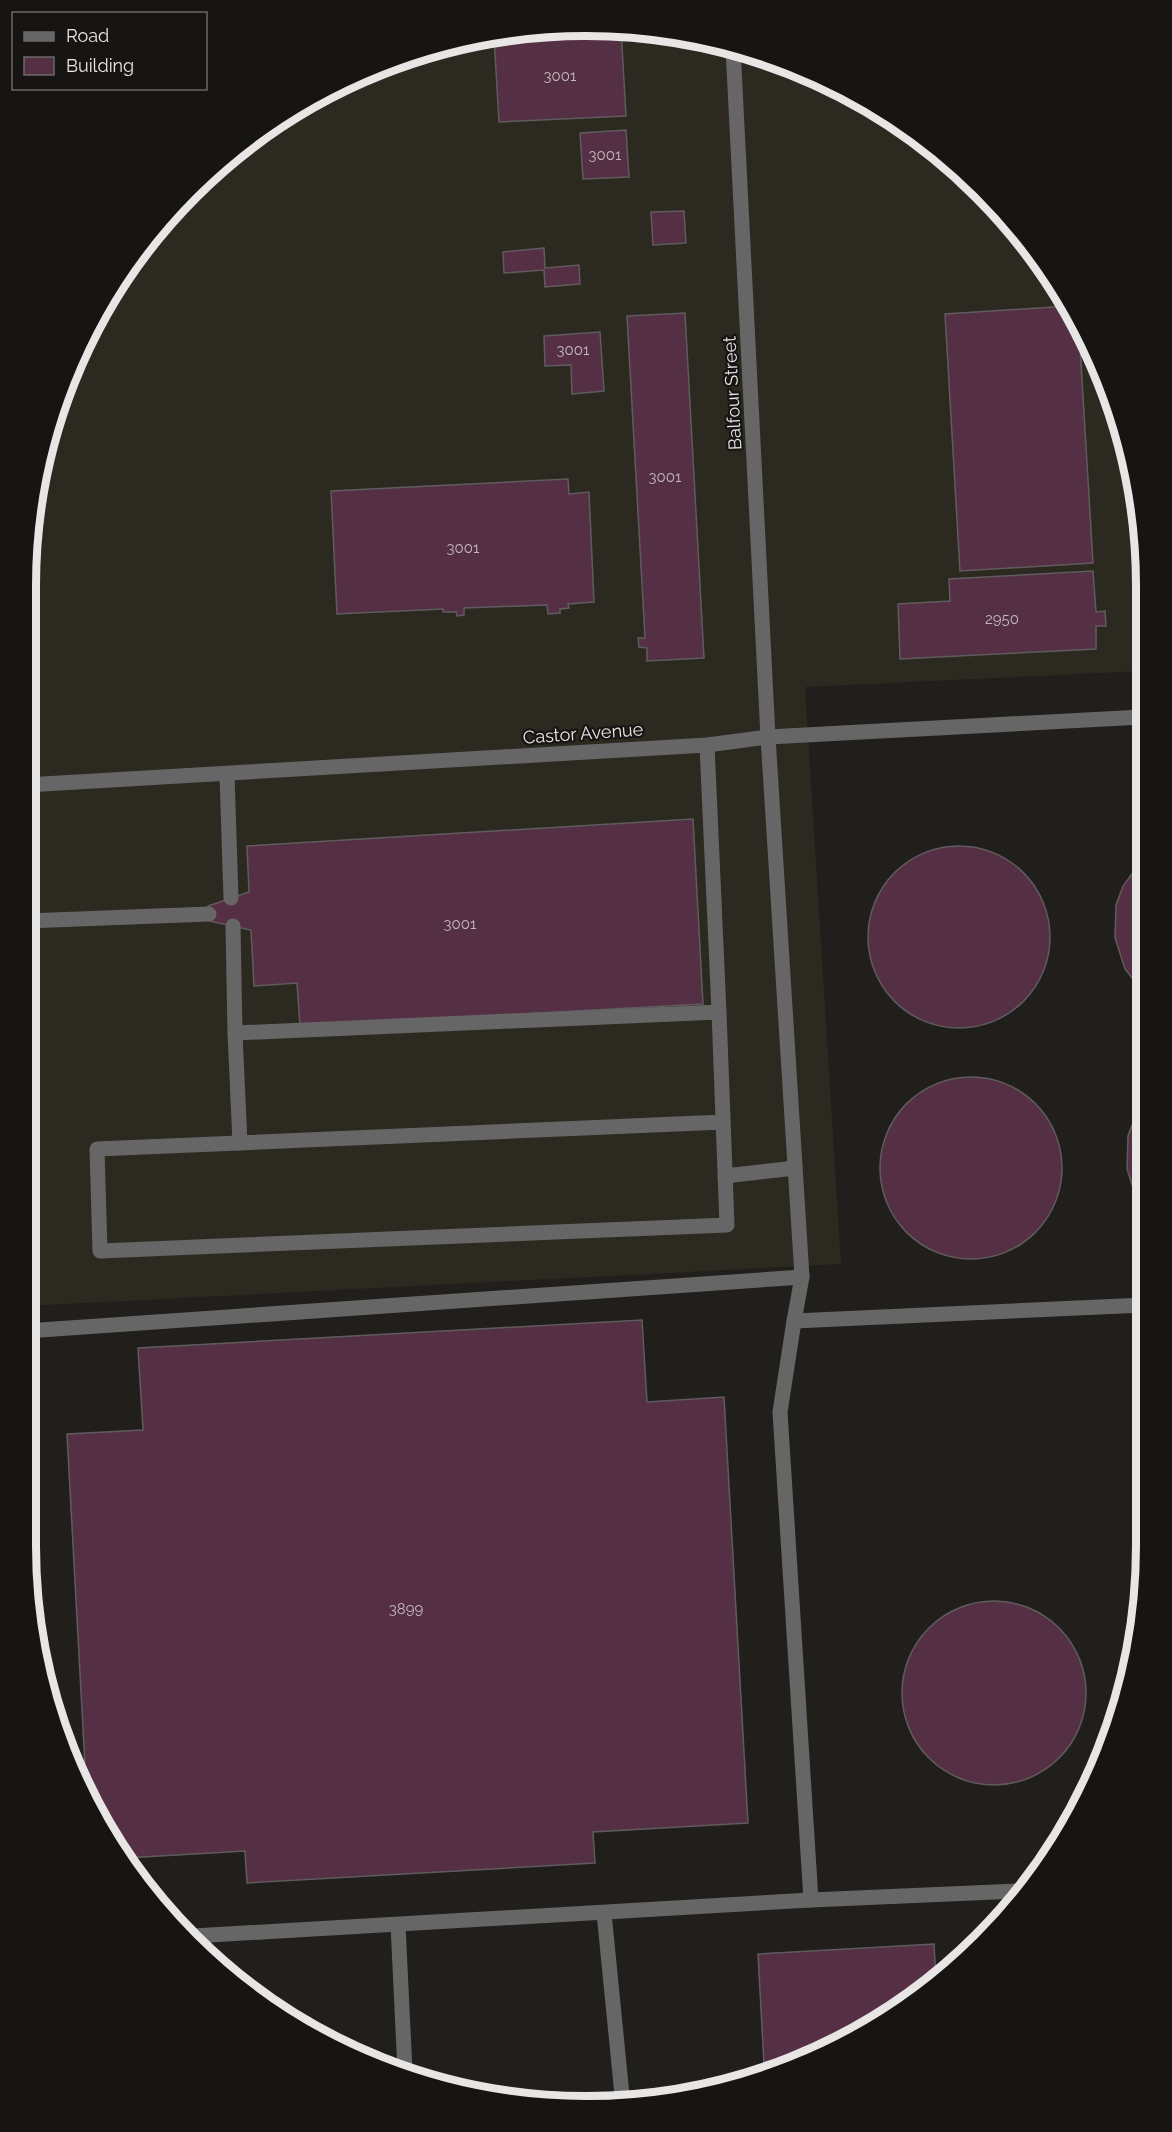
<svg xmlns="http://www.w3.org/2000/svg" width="1172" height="2132" font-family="Raleway,sans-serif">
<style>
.built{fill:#2c2921}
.building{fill:#552f43;stroke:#5f5c5e;stroke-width:1.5}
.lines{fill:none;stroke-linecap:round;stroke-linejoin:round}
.service{stroke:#676666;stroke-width:15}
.minor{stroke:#676666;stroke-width:15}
.tertiary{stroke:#676666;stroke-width:15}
.labels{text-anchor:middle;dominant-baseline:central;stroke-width:4.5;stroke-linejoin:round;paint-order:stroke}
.number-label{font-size:15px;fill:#c2b8bc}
.street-label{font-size:18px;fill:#e7e6e4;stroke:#171513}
.rim{fill:none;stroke:#e7e6e4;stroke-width:8}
</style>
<rect width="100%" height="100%" fill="#201f1c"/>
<polygon class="built" points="550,27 659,30 766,55 867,101 982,189 1052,275 1117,406 1142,513 1142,671 805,687 841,1264 26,1306 27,550 55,406 101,305 165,216 245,141 338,83 441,45"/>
<g class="building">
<polygon points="550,27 621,29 626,116 499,122 494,36"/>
<polygon points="626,130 629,177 583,179 580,133"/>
<polygon points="684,211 686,243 653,245 651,212"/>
<polygon points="544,248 545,268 579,265 580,284 545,287 544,270 504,273 503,252"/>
<polygon points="1068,306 1079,330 1093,563 960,571 945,314"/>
<polygon points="685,313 704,658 647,661 647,648 639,647 638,638 645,638 627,316"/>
<polygon points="600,332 604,391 572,394 571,365 545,366 544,336"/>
<polygon points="568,479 569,494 589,492 594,602 568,604 569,608 560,609 560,613 548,614 547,605 464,608 464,615 457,616 456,612 443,612 443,609 337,614 331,491"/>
<polygon points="1093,571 1096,612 1105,611 1106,626 1096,626 1096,649 900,659 898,604 950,601 949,579"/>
<polygon points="693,819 703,1004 300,1026 297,983 254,986 251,930 209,921 208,906 249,892 247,846"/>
<circle cx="959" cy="937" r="91"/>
<polygon points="1143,859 1143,992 1125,969 1115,938 1116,905 1123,886"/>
<circle cx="971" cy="1168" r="91"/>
<polygon points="1144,1105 1144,1209 1137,1200 1127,1169 1128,1136 1135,1117"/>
<polygon points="642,1320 647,1402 724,1397 748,1823 593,1832 595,1863 247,1883 245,1851 126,1858 86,1784 67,1434 143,1430 138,1348"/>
<circle cx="994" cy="1693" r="92"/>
<polygon points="934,1944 936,1979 804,2061 764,2064 758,1954"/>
</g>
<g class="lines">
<g class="service">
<polyline points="768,737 802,1277 794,1321 1144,1305"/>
<polyline points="707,745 719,1012"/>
<polyline points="227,775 231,898"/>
<polyline points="26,921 209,914"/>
<polyline points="233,926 235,1033 719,1012 727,1225 100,1251 97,1149 723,1122"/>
<polyline points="235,1033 240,1143"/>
<polyline points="725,1176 795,1168"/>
<polyline points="794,1321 780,1412 811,1900"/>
<polyline points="26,1331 802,1277"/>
<polyline points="604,1913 623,2105"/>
<polyline points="398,1925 405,2071"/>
<polyline points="193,1936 811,1900 1018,1891"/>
</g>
<polyline class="minor" points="733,48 768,737"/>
<polyline class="tertiary" points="26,785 707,745 768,737 1142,717"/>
</g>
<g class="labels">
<g class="number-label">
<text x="560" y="76">3001</text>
<text x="605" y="155">3001</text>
<text x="573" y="350">3001</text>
<text x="665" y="477">3001</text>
<text x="463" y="548">3001</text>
<text x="1002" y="619">2950</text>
<text x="460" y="924">3001</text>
<text x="406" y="1609">3899</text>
</g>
<g class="street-label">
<text transform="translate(732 393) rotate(-93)">Balfour Street</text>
<text transform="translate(583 733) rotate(-4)">Castor Avenue</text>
</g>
</g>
<path d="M0 0H1172V2132H0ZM586 36H586A550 550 0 0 1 1136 586V1546A550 550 0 0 1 586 2096H586A550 550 0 0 1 36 1546V586A550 550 0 0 1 586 36Z" fill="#171513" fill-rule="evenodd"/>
<path class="rim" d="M586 36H586A550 550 0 0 1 1136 586V1546A550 550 0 0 1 586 2096H586A550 550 0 0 1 36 1546V586A550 550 0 0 1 586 36Z"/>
<rect x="12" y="12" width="195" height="78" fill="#171513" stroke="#6a6967" stroke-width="1.5"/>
<rect x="24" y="32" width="30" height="9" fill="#676666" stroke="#6a6967" stroke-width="1.5"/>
<text x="66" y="42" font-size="18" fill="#e7e6e4">Road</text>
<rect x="24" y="57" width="30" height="18" fill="#552f43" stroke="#6a6967" stroke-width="1.5"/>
<text x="66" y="72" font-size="18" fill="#e7e6e4">Building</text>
</svg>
